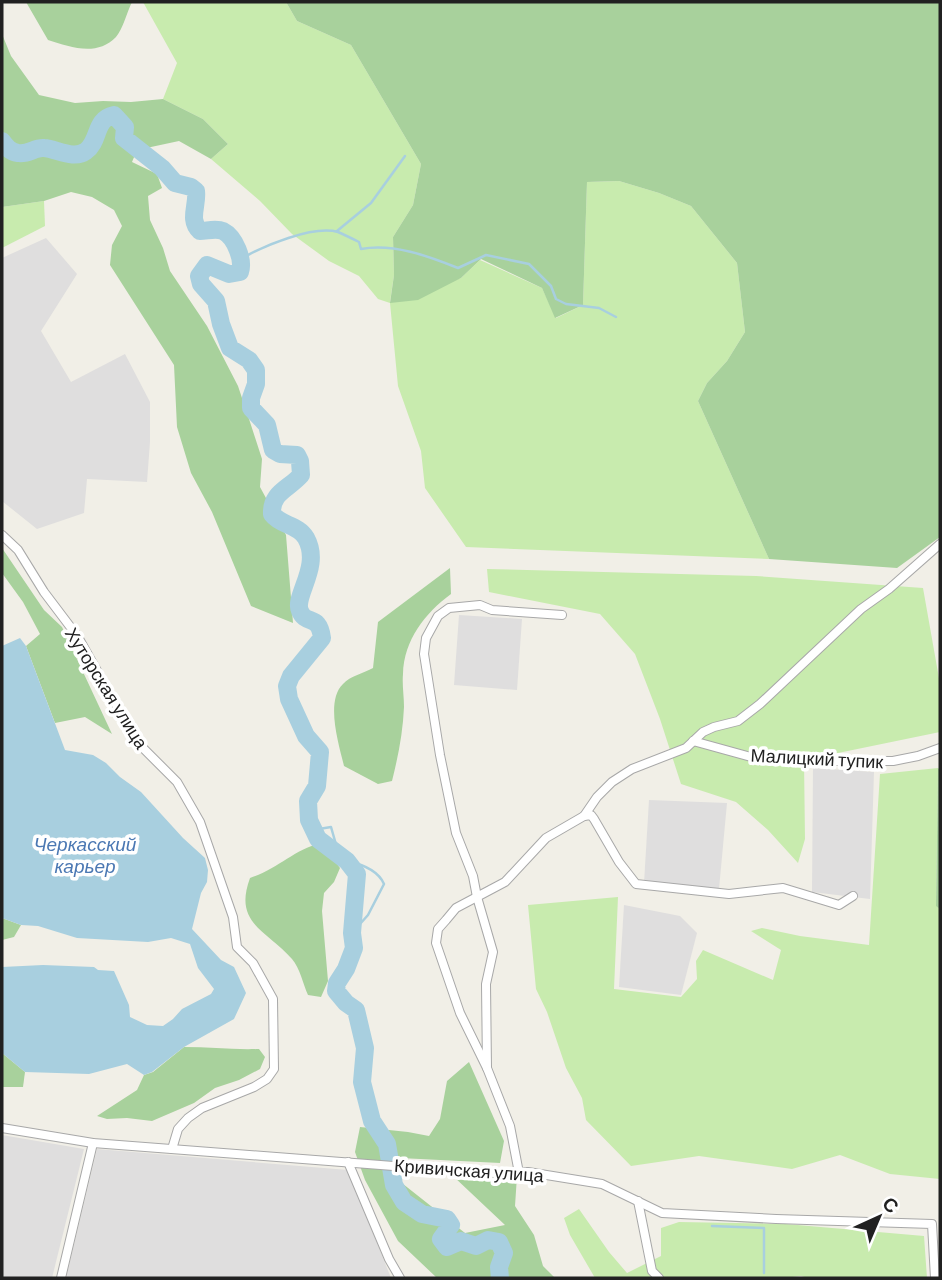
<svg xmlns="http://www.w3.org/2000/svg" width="942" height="1280" font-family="Barlow,sans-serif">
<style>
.residential{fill:#dfdede}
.grass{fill:#c8ebae}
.forest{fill:#a8d19c}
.water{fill:#a8cfdf}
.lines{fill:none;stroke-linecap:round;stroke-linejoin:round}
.stream{stroke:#a8cfdf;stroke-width:2.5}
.river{stroke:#a8cfdf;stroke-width:18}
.minor-casing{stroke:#a8a8a8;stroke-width:10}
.minor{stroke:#fff;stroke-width:8}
.labels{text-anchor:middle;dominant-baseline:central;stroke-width:7;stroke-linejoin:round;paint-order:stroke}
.street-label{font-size:18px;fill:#212121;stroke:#fff}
.water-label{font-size:19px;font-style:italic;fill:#4b78b3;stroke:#fff}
</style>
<rect width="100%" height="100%" fill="#f1efe7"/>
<g class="residential">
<polygon points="46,238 77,274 41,331 71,382 125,354 150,402 150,442 147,482 87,479 84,513 37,529 2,501 2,258"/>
<polygon points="459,615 522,619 517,690 454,685"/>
<polygon points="813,768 874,772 870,899 812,892"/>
<polygon points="649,800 727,803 719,889 644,883"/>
<polygon points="624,905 680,916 697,933 681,995 619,987"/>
<polygon points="2,1135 84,1149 52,1278 2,1278"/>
<polygon points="97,1149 348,1170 391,1278 66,1278"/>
</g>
<g class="grass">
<polygon points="143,2 286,2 297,21 351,45 421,164 413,205 393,237 394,275 390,302 461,278 480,260 542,288 556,318 583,305 587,182 619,181 659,193 691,206 737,263 745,332 727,361 707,383 698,401 769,559 466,547 425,488 421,451 398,386 390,303 378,299 359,276 329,261 292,234 260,201 211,159 228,144 203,119 163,99 177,63"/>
<polygon points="44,201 45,226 2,248 2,207"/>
<polygon points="487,569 756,576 923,588 940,684 940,732 804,760 805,839 798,863 768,830 736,802 681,784 660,719 635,654 600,614 489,592"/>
<polygon points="938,768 936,905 940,909 940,1179 890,1174 840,1155 792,1169 699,1156 631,1166 586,1120 582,1098 566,1068 547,1012 536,989 528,905 618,897 614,989 681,997 697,979 696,961 703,950 773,980 781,950 751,931 762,928 800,936 869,945 880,774"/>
<polygon points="579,1209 609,1252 627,1273 661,1256 661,1228 679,1222 786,1224 924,1236 927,1278 808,1278 801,1276 784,1278 595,1278 570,1235 564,1218"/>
</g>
<g class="forest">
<path d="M26,2h106c-5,10 -9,27 -16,35 -19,20 -46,10 -68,3z"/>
<polygon points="286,2 940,2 940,537 897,568 769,559 698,401 707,383 727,361 745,332 737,263 691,206 659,193 619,181 587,182 583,305 555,318 542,288 481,259 461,278 418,300 390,303 394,275 393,237 413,205 421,164 351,45 297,21"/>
<polygon points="2,34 11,56 39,95 75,103 103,101 131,102 163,99 203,119 228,144 211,159 179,141 137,150 132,162 157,174 162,188 148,196 150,220 163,248 170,271 207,326 238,386 250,422 262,459 260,487 286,535 293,623 251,606 212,512 191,473 177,427 174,365 110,265 112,245 122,226 114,210 92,197 71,192 44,201 2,207"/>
<polygon points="2,548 44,610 62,627 112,734 85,717 55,723 26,646 40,634 23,602 2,573"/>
<path d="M450,568l1,26c-26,19 -47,46 -48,80 -1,11 1,22 1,33 -1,25 -6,50 -12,74l-14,3 -34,-18c-5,-21 -19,-65 -1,-82 7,-8 21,-11 30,-16l5,-46z"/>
<polygon points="938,768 940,770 940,909 936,906"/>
<path d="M321,843l19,25 -6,14 -10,11 -2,18 6,70 -7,16 -13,-2c-5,-11 -8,-27 -16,-36 -25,-29 -59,-35 -42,-81 28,-9 43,-28 71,-35z"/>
<polygon points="2,918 21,925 14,937 2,940"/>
<path d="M184,1047c26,0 49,3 75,2l6,8 -5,12 -21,11 -24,8 -21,15 -42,18 -25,-3 -20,1 -10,-3 40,-26 7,-15 9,-3z"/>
<polygon points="2,1053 25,1072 23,1087 2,1087"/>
<polygon points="469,1062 504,1141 500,1163 400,1158 398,1180 465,1233 505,1225 453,1176 517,1176 515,1206 534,1235 543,1266 555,1278 437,1278 398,1241 365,1180 355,1152 360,1127 408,1132 429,1136 440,1119 447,1081"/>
</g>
<polygon class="water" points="20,638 26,646 65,750 93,755 106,763 120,777 141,792 183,838 205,858 208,870 207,882 201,893 192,929 221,960 234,967 246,993 234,1019 184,1047 152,1072 144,1075 127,1064 89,1074 25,1072 2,1053 2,967 43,965 94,967 98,970 114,971 129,1005 130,1017 147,1025 163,1026 173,1019 182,1009 211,994 214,989 198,968 190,944 171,938 148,942 77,938 38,926 21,925 2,918 2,646"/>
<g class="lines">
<g class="stream">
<polyline points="337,231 371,203 405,156"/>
<path d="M241,259c22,-13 72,-34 97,-27 7,3 15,7 21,10l2,7c32,-6 67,7 97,19l28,-13 43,9 22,22 5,13 10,5 33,4 17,9"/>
<polyline points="313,830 331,827 339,855"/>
<path d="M347,861c14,3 31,9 37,23l-16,31 -16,18"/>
<polyline points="712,1226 764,1228 764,1273"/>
</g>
<path class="river" d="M2,141c4,6 8,11 16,12 10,2 17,-6 26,-5 13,1 30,12 42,3 14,-10 8,-32 28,-36l11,12 -1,11 38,30 13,15 16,4 5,4c2,14 -8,29 4,40 7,0 16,-3 23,0 12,6 21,29 17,41l-11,2 -22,-9 -8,11 2,8 15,17 5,23 9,24 19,12 7,10v14l-5,14v10l16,17 6,25 7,4 17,1 3,6 1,14c-12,14 -30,17 -29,39 9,12 26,10 34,24 16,29 -13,58 -6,73 6,15 19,2 22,27l-31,38 -4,10 2,13 17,37 14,16 -3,34 -9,15 1,19 9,19 29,22 10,13 -5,59 2,15 -8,21 -9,14 -1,8 10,12 10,7 9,38 -3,34 10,39 15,23 7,41 10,17 18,12 25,5 4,6 -10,14 6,8 14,-6 15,5 12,-6 11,2 5,11 -5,14 1,11"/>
<g class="minor-casing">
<g id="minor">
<polyline points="2,535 18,550 44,592 78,637 137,742 177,782 200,822 233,917 237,947 253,963 273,999 274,1069 267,1079 254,1087 202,1108 188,1118 178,1129 172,1149"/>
<polyline points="693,741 751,757 836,761 893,761 918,756 940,748"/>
<polyline points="584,816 591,815 594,819 619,862 636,884 729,894 783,888 839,905 853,896"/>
<polyline points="487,1068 460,1013 436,943 438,929 446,920 456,908 505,882 546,838 584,816 597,797 612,782 632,769 686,748 703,732 714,727 738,721 760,704 861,609 889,589 940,544"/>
<polyline points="2,1128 93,1143 484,1173 528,1172 602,1184 662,1213 776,1219 932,1224 935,1278"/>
<polyline points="348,1162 389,1259 400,1278"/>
<polyline points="519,1173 510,1126 487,1068 486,984 493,952 477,897 473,876 456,833 440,755 424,654 426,638 438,616 449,608 480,605 492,610 562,615"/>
<polyline points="638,1201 652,1271 659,1278"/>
<polyline points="61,1278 93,1143"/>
</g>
</g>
<use href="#minor" class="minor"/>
</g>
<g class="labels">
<g class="street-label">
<text transform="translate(107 688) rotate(58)">Хуторская улица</text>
<text transform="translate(817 758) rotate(3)">Малицкий тупик</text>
<text transform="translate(469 1170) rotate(4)">Кривичская улица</text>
</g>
<g class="water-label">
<text x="85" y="843">Черкасский<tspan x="85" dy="22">карьер</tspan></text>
</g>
</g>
<rect width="942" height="1280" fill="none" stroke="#212121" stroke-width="7"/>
<g transform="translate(879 1217) rotate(44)" stroke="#ffffff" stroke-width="5" paint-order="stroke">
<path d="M0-5L12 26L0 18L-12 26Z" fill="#212121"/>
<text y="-10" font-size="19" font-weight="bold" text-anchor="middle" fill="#212121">С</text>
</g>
</svg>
